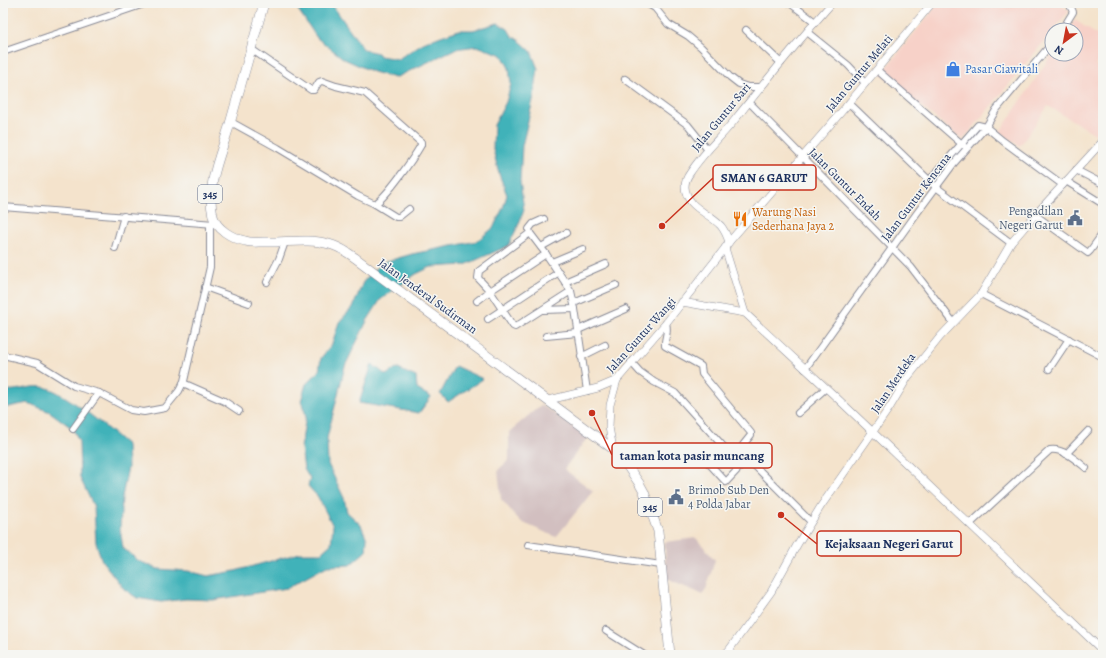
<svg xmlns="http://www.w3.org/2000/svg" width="1106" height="658" font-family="Alegreya,serif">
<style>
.built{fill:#f7d1c8}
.industrial{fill:#d2bfc0}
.water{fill:#41b2b9;stroke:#2e708c}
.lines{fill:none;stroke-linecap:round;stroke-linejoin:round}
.minor-casing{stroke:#888995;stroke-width:8}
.tertiary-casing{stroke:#888995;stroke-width:8}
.primary-casing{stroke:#888995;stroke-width:10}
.minor{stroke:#fff;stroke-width:6}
.tertiary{stroke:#fff;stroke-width:7}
.primary{stroke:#fff;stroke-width:9}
.labels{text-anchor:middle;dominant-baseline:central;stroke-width:3;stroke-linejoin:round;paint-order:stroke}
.shield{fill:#f6f6f2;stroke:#5d6b8a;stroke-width:1}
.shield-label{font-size:11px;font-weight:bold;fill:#1b2f5e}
.shop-label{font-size:12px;fill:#366cbe;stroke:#f6f6f2;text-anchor:start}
.street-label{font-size:12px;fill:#1b2f5e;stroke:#f6f6f2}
.service-label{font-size:12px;fill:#4e5e75;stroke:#f6f6f2;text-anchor:end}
.food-label{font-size:12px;fill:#c56008;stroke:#f6f6f2;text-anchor:start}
.leader{fill:none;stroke:#c8321e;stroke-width:1.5}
.callout-dot{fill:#c8321e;stroke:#f6f6f2;stroke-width:1.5}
.callout{fill:#f6f6f2;stroke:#c8321e;stroke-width:1.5}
.callout-label{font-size:13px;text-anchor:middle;font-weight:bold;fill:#1b2f5e}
</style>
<rect width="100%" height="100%" fill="#f6f6f2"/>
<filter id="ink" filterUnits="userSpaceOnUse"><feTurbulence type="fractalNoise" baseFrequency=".025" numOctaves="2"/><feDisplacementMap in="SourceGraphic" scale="8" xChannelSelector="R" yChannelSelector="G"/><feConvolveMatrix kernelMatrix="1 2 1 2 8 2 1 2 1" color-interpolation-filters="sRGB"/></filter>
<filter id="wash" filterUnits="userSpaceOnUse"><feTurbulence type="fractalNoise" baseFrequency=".012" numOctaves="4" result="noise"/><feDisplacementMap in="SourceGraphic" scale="16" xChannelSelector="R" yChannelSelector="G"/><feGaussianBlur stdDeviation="0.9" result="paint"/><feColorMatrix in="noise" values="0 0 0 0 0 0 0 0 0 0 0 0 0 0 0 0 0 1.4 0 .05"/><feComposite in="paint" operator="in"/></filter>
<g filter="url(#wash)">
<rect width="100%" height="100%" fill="#f4e3cc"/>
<g class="built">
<polygon points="939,3 1059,3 1069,11 963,140 881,74"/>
<polygon points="1075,20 1103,39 1103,53 1096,66 1103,70 1103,130 1099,136 1048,106 1020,146 1000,132 1052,54 1076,54 1076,30 1068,30"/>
</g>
<g class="industrial">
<polygon points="541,405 588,437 564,469 593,491 556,537 521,522 501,499 498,470 509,460 509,432"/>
<polygon points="696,538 715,560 706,589 702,594 666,579 665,542"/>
</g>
<g class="water">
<path d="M297,3h34l33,47 14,3 2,3 18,3 25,-16 18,-7 18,-6h14l25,-7 10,6 4,7 8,5 11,10 7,18 -4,27 -12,50 -2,35 4,29 -6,16 -10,20 -43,19 -34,2 -15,7 -35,25 -14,22 -22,45 -18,72 1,26 16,34 3,14 14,13 6,14 -1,12 -16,14 -23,1 -40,22 -74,12 -27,-1 -25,3 -24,-4 -13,-9 -22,-28 -6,-18 -2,-36 -14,-29 -1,-37 -6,-12 -23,-17 -22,-9 -25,5v-18c14,2 26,-5 40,-3 21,3 66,43 84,58l1,22 -6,30 -2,31 3,20 16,13 19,8 30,2 20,5 27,-5 65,-18h21l10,-9 2,-18 -15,-29 -10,-11 2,-7 -6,-10 -3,-21 5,-33 -5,-14 5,-17 13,-13 2,-13 11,-14 7,-22 14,-15 10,-25 18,-19 31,-9 65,-13 16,-13 10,-20 4,-13 -8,-21 -6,-25 1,-24 12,-23 5,-18 -2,-16 -7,-13 -25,-9 -22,3 -60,29 -22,-6 -29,-13 -27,-21 -20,-30z"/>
<polygon points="372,364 386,375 396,368 416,377 417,389 431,397 419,413 359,403"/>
<polygon points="455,366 483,379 448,402 440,394"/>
</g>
</g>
<g filter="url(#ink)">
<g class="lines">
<g class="minor-casing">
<g id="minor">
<polyline points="646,3 655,8 668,24 688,36 701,47 730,77 739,84 748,87 761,87"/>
<polyline points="790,3 815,22"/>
<polyline points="746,30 781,63"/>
<polyline points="1062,30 1073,12 1069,3"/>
<polyline points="807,32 848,65 865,83"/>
<polyline points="3,52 147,3"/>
<polyline points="877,70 963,145"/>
<polyline points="625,79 688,125 708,150"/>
<polyline points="749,102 911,267 953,322"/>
<polyline points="849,103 936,187 1011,243"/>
<path d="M231,122l47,26 80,48 17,8c12,-8 38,-45 46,-59v-3l-4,-3 -52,-46 -29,-7 -14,-5 -3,1 -5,8h-3l-60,-41"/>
<polyline points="1076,170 1103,184"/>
<polyline points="929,181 978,125 986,127 1003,141 1063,185"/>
<polyline points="1066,181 1103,204"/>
<polyline points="375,204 396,217 399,217 409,209"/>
<polyline points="3,207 214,224"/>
<polyline points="1035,215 1088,253 1090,251 1103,233"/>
<polyline points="530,233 529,229 533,224 544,219"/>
<polyline points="541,247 566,233"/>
<polyline points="115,248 124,216"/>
<polyline points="552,262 583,249"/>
<polyline points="267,282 279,259 285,242"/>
<polyline points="565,282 606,264"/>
<polyline points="205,287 249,303"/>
<polyline points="571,291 515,327 513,326 490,291 546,254 571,291 575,309 587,391"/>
<polyline points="981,294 1103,357"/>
<polyline points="477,301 490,291 478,278 479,271 530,233 546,254"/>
<polyline points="574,303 616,285"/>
<polyline points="543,310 575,309"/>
<polyline points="488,319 559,272"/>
<path d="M666,323c3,11 -2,14 -1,23l36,20 1,8 49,59v2l-8,10 6,14 4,5 58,58"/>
<polyline points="578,330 626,309"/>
<polyline points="546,336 578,333"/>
<polyline points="3,355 37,363 74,386 99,393 131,410 144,412 165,408 179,391 184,381 210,267 210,224"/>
<polyline points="581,357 605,345"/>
<polyline points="631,362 640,372 654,382 675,393 741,466 749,459"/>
<polyline points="805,369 917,213 954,163 986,127 996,110 1052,43"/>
<polyline points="1049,369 1069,339"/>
<polyline points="183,383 224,401 239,411"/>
<polyline points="798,413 826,388"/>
<polyline points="73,429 99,393"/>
<polyline points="1066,454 1088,431"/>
<polyline points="705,459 726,482 741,466"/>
<path d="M970,524l80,-74c13,-2 26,10 36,18"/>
<polyline points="528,545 661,565"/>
<polyline points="606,631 644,655"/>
</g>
</g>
<g class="tertiary-casing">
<g id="tertiary">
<polyline points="729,242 849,103 932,3"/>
<polyline points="725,248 745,313"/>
<polyline points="682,302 745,313 837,398 1103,651"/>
<path d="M549,400l49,-12 19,-8 49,-57 59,-75 4,-6c-2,-6 -4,-11 -8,-16 -12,-13 -35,-19 -36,-39 0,-5 2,-10 5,-14 12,-19 29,-34 43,-51 32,-40 64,-80 99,-119"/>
<polyline points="613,449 609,427 610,405 617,380"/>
<polyline points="724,655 729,650 771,592 797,545 821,506 890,407 908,377 940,337 981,294 1011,243 1035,215 1103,141"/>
</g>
</g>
<g class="primary-casing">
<path id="primary" d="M264,3c-11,39 -22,78 -33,117 -8,30 -26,64 -18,96 3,13 19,22 32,25 6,2 12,1 18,1 21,1 45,-4 66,2 15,4 29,16 41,25l243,180 13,15 13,19 5,9 14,39 12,124"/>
</g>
<use href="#minor" class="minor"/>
<use href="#tertiary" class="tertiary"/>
<use href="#primary" class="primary"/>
</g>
</g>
<defs>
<g id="shop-bare" transform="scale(1.2)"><path d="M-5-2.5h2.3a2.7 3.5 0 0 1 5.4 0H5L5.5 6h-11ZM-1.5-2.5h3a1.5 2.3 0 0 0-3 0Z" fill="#3f7fe0" stroke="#f6f6f2" stroke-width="2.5" paint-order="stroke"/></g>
<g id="civic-bare" transform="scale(1.2)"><path d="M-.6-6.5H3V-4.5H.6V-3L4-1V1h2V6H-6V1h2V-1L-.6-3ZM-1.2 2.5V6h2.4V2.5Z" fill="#5c6f8a" stroke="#f6f6f2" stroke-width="2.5" paint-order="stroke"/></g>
<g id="restaurant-bare" transform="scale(1.2)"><path d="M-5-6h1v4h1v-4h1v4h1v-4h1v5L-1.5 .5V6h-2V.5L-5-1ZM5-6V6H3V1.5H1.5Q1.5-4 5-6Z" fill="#e8710a" stroke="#f6f6f2" stroke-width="2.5" paint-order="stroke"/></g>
</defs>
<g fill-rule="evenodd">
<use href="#shop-bare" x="953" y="69"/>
<use href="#civic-bare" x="1075" y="218"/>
<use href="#restaurant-bare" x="740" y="219"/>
<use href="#civic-bare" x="676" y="497"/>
</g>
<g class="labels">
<g class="shield">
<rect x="198" y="185" width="24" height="18" rx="3"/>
<rect x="638" y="498" width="24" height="18" rx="3"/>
</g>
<g class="shield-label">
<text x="210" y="194">345</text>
<text x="650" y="507">345</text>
</g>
<g class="shop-label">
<text x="965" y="69">Pasar Ciawitali</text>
</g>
<g class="street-label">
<text transform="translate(859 73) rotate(-50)">Jalan Guntur Melati</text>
<text transform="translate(721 117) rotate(-50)">Jalan Guntur Sari</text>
<text transform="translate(845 184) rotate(45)">Jalan Guntur Endah</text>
<text transform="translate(916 197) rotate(-53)">Jalan Guntur Kencana</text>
<text transform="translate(428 296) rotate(36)">Jalan Jenderal Sudirman</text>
<text transform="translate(641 335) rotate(-48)">Jalan Guntur Wangi</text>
<text transform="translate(893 383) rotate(-56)">Jalan Merdeka</text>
</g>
<g class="service-label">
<text x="1063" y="211">Pengadilan<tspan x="1063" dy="14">Negeri Garut</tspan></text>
<text x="688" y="490" text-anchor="start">Brimob Sub Den<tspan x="688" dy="14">4 Polda Jabar</tspan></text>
</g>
<g class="food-label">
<text x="752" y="212">Warung Nasi<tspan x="752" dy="14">Sederhana Jaya 2</tspan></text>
</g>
</g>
<path class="leader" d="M662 226L713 178M592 413L612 455M781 515L817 544"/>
<g class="callout-dot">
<circle cx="662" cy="226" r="4"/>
<circle cx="592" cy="413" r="4"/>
<circle cx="781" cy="515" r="4"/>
</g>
<g class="callout">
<rect x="713" y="165" width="103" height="25" rx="4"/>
<rect x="612" y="443" width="160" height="25" rx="4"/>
<rect x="817" y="531" width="144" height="25" rx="4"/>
</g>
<g class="callout-label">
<text x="764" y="182">SMAN 6 GARUT</text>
<text x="692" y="460">taman kota pasir muncang</text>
<text x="889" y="548">Kejaksaan Negeri Garut</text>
</g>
<rect width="1106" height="658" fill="none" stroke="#f6f6f2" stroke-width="16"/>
<g transform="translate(1064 42) rotate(212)"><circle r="19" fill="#f6f6f2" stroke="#9ea6b7"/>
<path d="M0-3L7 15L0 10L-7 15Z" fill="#c8321e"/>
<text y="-6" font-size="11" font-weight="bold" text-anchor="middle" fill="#1b2f5e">N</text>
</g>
</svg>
